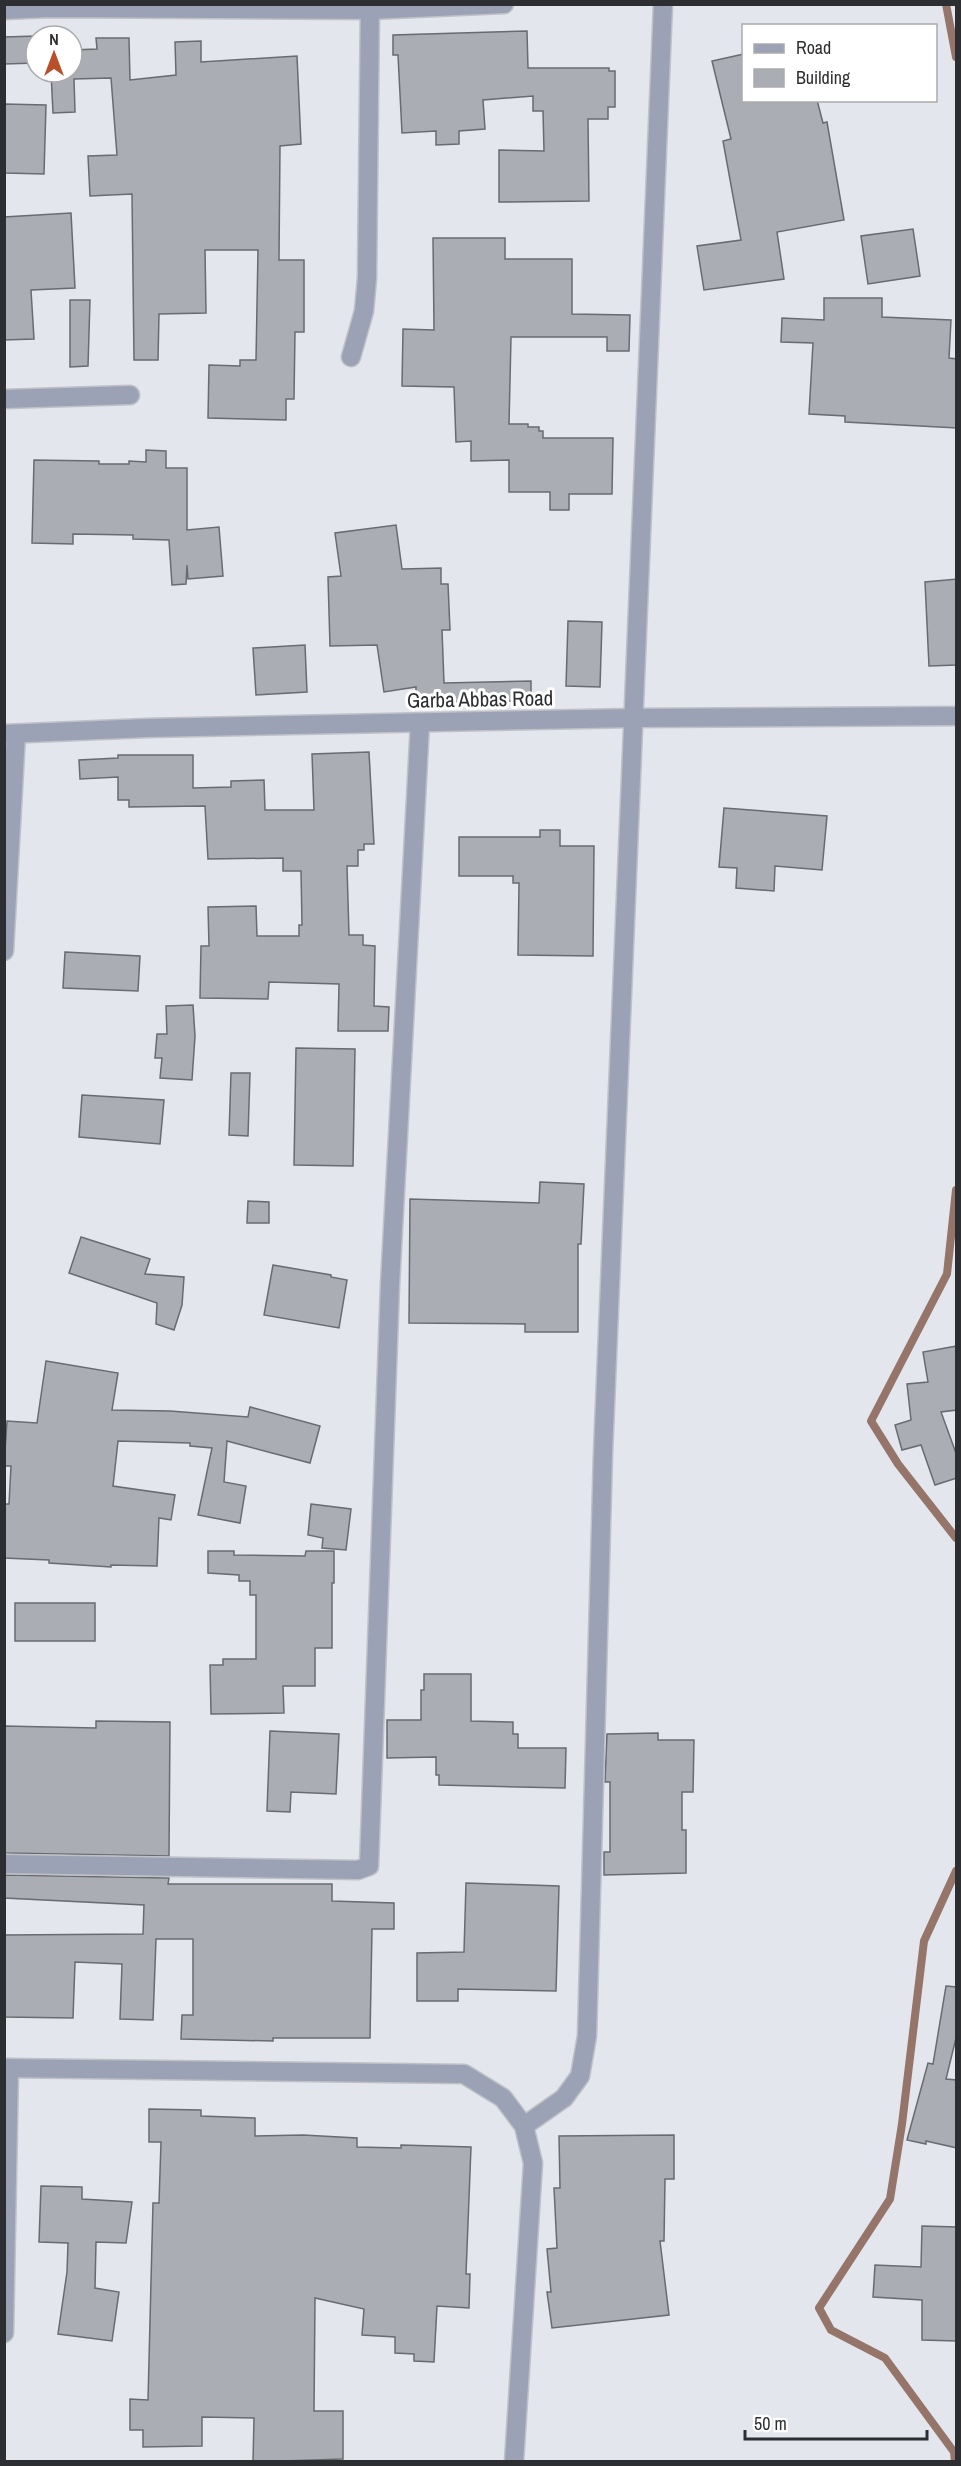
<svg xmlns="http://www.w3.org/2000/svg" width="961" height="2466" font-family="'Archivo Narrow',sans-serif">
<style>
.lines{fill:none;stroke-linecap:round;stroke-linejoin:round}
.stream{stroke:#957469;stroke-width:8}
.building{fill:#aaadb3;stroke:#686b70;stroke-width:1.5}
.minor-casing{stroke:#bfc1c7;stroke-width:21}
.minor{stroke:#9ba2b5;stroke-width:18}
.labels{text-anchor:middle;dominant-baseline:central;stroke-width:6;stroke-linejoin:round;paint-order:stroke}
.street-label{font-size:21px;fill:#2d2e31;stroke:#fff}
</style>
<rect width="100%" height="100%" fill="#e3e6ec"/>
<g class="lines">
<g class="stream">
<polyline points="946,4 956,57"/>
<polyline points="956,1190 947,1274 871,1421 898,1464 956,1538"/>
<polyline points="955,2462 954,2452 885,2358 831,2330 819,2308 890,2199 902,2124 924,1941 956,1871"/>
</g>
</g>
<g class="building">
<polygon points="527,31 528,68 609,68 609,71 615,71 615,107 608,107 608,119 588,119 589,201 499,202 499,150 544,151 543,111 533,111 533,96 483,100 485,129 459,131 459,144 436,145 436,131 402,133 398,55 393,55 393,35"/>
<polygon points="36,36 36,63 4,64 4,37"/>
<polygon points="96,38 129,38 130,80 176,75 175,42 201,41 201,62 297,56 301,144 280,146 279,260 304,260 304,332 295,332 294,399 286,399 286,420 208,418 209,365 240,366 240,360 256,360 258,250 205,250 206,313 159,314 158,360 134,360 132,194 90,196 88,156 117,155 111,78 74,79 75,112 53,113 51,72 72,72 72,50 97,49"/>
<polygon points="744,54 744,100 817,100 823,123 827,122 844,220 777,232 784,279 704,290 697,246 741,240 723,141 731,139 712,61"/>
<polygon points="4,104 46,105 44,174 5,173"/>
<polygon points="71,213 75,288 31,290 34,339 4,340 4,217"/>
<polygon points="913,229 920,276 868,284 861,236"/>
<polygon points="433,238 505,238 505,259 572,259 572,314 630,315 629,351 607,351 607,337 511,337 509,424 528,424 528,427 539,427 539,431 543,431 543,438 613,438 612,494 569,494 569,510 550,510 550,492 509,492 509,460 471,461 471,441 456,442 454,387 402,386 403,329 434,330"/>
<polygon points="824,298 882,298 882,317 951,320 949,358 957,359 957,428 845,422 845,416 809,414 813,343 781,342 782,318 824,320"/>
<polygon points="70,300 90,300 88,366 70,367"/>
<polygon points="146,450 166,451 166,468 187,468 187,530 219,527 223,576 188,579 187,565 186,584 172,585 169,540 133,539 133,535 73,534 73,544 32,543 34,460 99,461 99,464 129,464 129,461 146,462"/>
<polygon points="396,525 402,569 441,568 441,584 448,584 450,630 442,630 444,683 531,681 531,701 416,702 416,687 384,692 377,645 330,646 328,577 341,576 335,533"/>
<polygon points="957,579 957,665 929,666 925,582"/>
<polygon points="568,621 602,622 600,687 566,686"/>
<polygon points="305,645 307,692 256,695 253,648"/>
<polygon points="369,752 374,844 364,844 364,850 358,850 358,866 347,866 349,935 363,935 363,945 375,946 374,1006 389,1007 388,1031 338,1031 339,984 269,982 268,999 200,998 201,946 209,946 208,907 256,906 257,936 299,936 299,925 302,925 301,871 283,871 283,858 208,859 205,806 129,807 129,800 118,800 118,777 80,779 79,760 118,758 118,755 193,755 193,788 231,787 231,781 264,780 265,810 314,810 312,754"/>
<polygon points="724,808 827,816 822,870 775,866 774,891 736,888 737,868 719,867"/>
<polygon points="540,830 560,830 560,846 594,846 593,956 518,955 519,883 513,883 513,876 459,876 459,837 540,837"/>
<polygon points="65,952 140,956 138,991 63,988"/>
<polygon points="193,1005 195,1036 192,1080 160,1078 162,1058 155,1058 157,1034 167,1034 166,1006"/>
<polygon points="296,1048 355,1049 353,1166 294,1165"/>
<polygon points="231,1073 250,1073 248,1136 229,1135"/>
<polygon points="82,1095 164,1100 160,1144 79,1137"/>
<polygon points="540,1182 584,1184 581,1244 578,1244 578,1332 525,1332 525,1324 409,1323 410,1199 539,1203"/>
<polygon points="248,1201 269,1202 269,1223 247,1223"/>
<polygon points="81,1237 150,1259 145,1274 184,1277 182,1305 174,1330 156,1324 157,1303 69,1273"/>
<polygon points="273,1265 331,1275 331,1277 347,1280 339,1328 264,1315"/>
<polygon points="957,1346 957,1410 941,1412 957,1456 957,1478 935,1485 921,1445 902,1450 895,1425 911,1420 907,1384 928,1382 923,1352"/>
<polygon points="46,1361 118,1373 112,1410 170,1411 248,1417 250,1407 320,1426 310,1463 227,1441 224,1482 246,1486 240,1523 198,1515 212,1448 190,1446 190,1443 118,1441 113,1486 175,1495 171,1520 159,1518 157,1566 111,1565 111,1567 49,1563 49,1560 4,1558 4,1504 9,1504 11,1466 4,1466 7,1421 37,1423"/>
<polygon points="311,1504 351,1509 346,1550 322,1548 323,1538 308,1535"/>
<polygon points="208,1551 234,1551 234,1555 305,1556 306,1551 334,1551 334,1583 332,1583 332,1648 315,1648 315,1686 283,1686 284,1713 211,1714 210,1665 223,1665 223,1659 256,1659 256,1595 250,1595 250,1581 239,1581 239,1575 208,1573"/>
<rect x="15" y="1603" width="80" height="38"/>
<polygon points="424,1674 471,1674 471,1721 513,1722 513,1734 518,1734 518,1748 566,1748 565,1788 439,1785 439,1775 436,1775 436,1757 387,1758 387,1720 421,1720 421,1690 424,1690"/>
<polygon points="96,1721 170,1722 169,1856 4,1853 4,1726 96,1728"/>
<polygon points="270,1731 339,1734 336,1794 291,1792 290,1812 267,1811"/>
<polygon points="658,1733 658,1740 694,1740 693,1792 682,1792 682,1830 686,1830 686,1873 604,1875 604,1852 610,1852 610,1782 605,1782 607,1734"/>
<polygon points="4,1875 169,1878 168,1884 332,1884 332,1901 394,1903 394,1929 372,1929 370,2038 273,2038 273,2041 181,2039 182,2015 193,2015 193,1939 156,1939 153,2020 120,2019 122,1964 75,1962 73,2018 4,2017 4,1935 143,1934 144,1905 4,1898"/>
<polygon points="466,1883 559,1886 556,1991 458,1989 458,2001 417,2001 417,1953 464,1952"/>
<polygon points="946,1986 957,1987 957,2034 946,2079 957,2080 957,2148 926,2141 926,2144 907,2140 928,2063 933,2064"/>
<polygon points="149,2109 201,2110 201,2116 255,2118 255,2136 303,2135 357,2138 357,2147 401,2148 401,2145 471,2147 466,2274 470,2274 469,2308 437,2306 434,2362 414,2361 414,2354 395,2353 395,2337 362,2335 364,2309 315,2298 314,2411 343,2411 343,2459 253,2462 254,2418 202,2417 202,2446 143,2447 143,2430 130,2430 130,2399 148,2400 153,2203 159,2203 161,2142 149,2142"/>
<polygon points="674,2135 674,2179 665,2179 664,2241 660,2241 669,2315 552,2328 547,2292 551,2292 547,2249 557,2248 554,2188 560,2188 559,2136"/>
<polygon points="41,2186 82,2187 82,2199 132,2202 126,2243 96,2242 95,2288 119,2292 112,2341 58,2334 67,2272 68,2243 39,2242"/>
<polygon points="922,2226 957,2227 957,2341 922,2340 922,2300 873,2297 875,2265 921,2267"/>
</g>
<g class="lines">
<g class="minor-casing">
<g id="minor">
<polyline points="4,10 49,8 370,10 504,4"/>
<polyline points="351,357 364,311 367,278 370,4"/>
<polyline points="4,399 130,395"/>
<polyline points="4,734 147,728 633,718 956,716"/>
<polyline points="4,951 16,734"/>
<polyline points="4,1864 358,1870 369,1866 390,1285 420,723"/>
<polyline points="4,2068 464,2074 503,2098 524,2126 533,2163 514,2462"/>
<polyline points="524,2126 564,2098 580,2076 587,2036 603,1453 663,4"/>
<polyline points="4,2333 9,2068"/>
</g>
</g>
<use href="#minor" class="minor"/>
</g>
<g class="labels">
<g class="street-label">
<text transform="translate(480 699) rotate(-1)">Garba Abbas Road</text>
</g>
</g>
<rect width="961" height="2466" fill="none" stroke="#2d2e31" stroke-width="12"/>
<rect x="742" y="24" width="195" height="78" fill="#ffffff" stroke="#ababad" stroke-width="1.5"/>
<rect x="754" y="44" width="30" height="9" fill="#9ba2b5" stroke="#ababad" stroke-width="1.5"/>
<text x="796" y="54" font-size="18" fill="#2d2e31">Road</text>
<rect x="754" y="69" width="30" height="18" fill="#aaadb3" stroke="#ababad" stroke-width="1.5"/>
<text x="796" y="84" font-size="18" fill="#2d2e31">Building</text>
<g transform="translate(54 54)"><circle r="28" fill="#ffffff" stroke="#ababad" stroke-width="1.5"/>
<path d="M0-4.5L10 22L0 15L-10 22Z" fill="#b8502b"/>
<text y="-9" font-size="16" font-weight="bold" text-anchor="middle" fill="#2d2e31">N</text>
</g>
<path d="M745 2430v9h182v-9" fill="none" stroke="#2d2e31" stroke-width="3"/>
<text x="754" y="2430" font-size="18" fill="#2d2e31" stroke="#ffffff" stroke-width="4.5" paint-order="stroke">50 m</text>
</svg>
